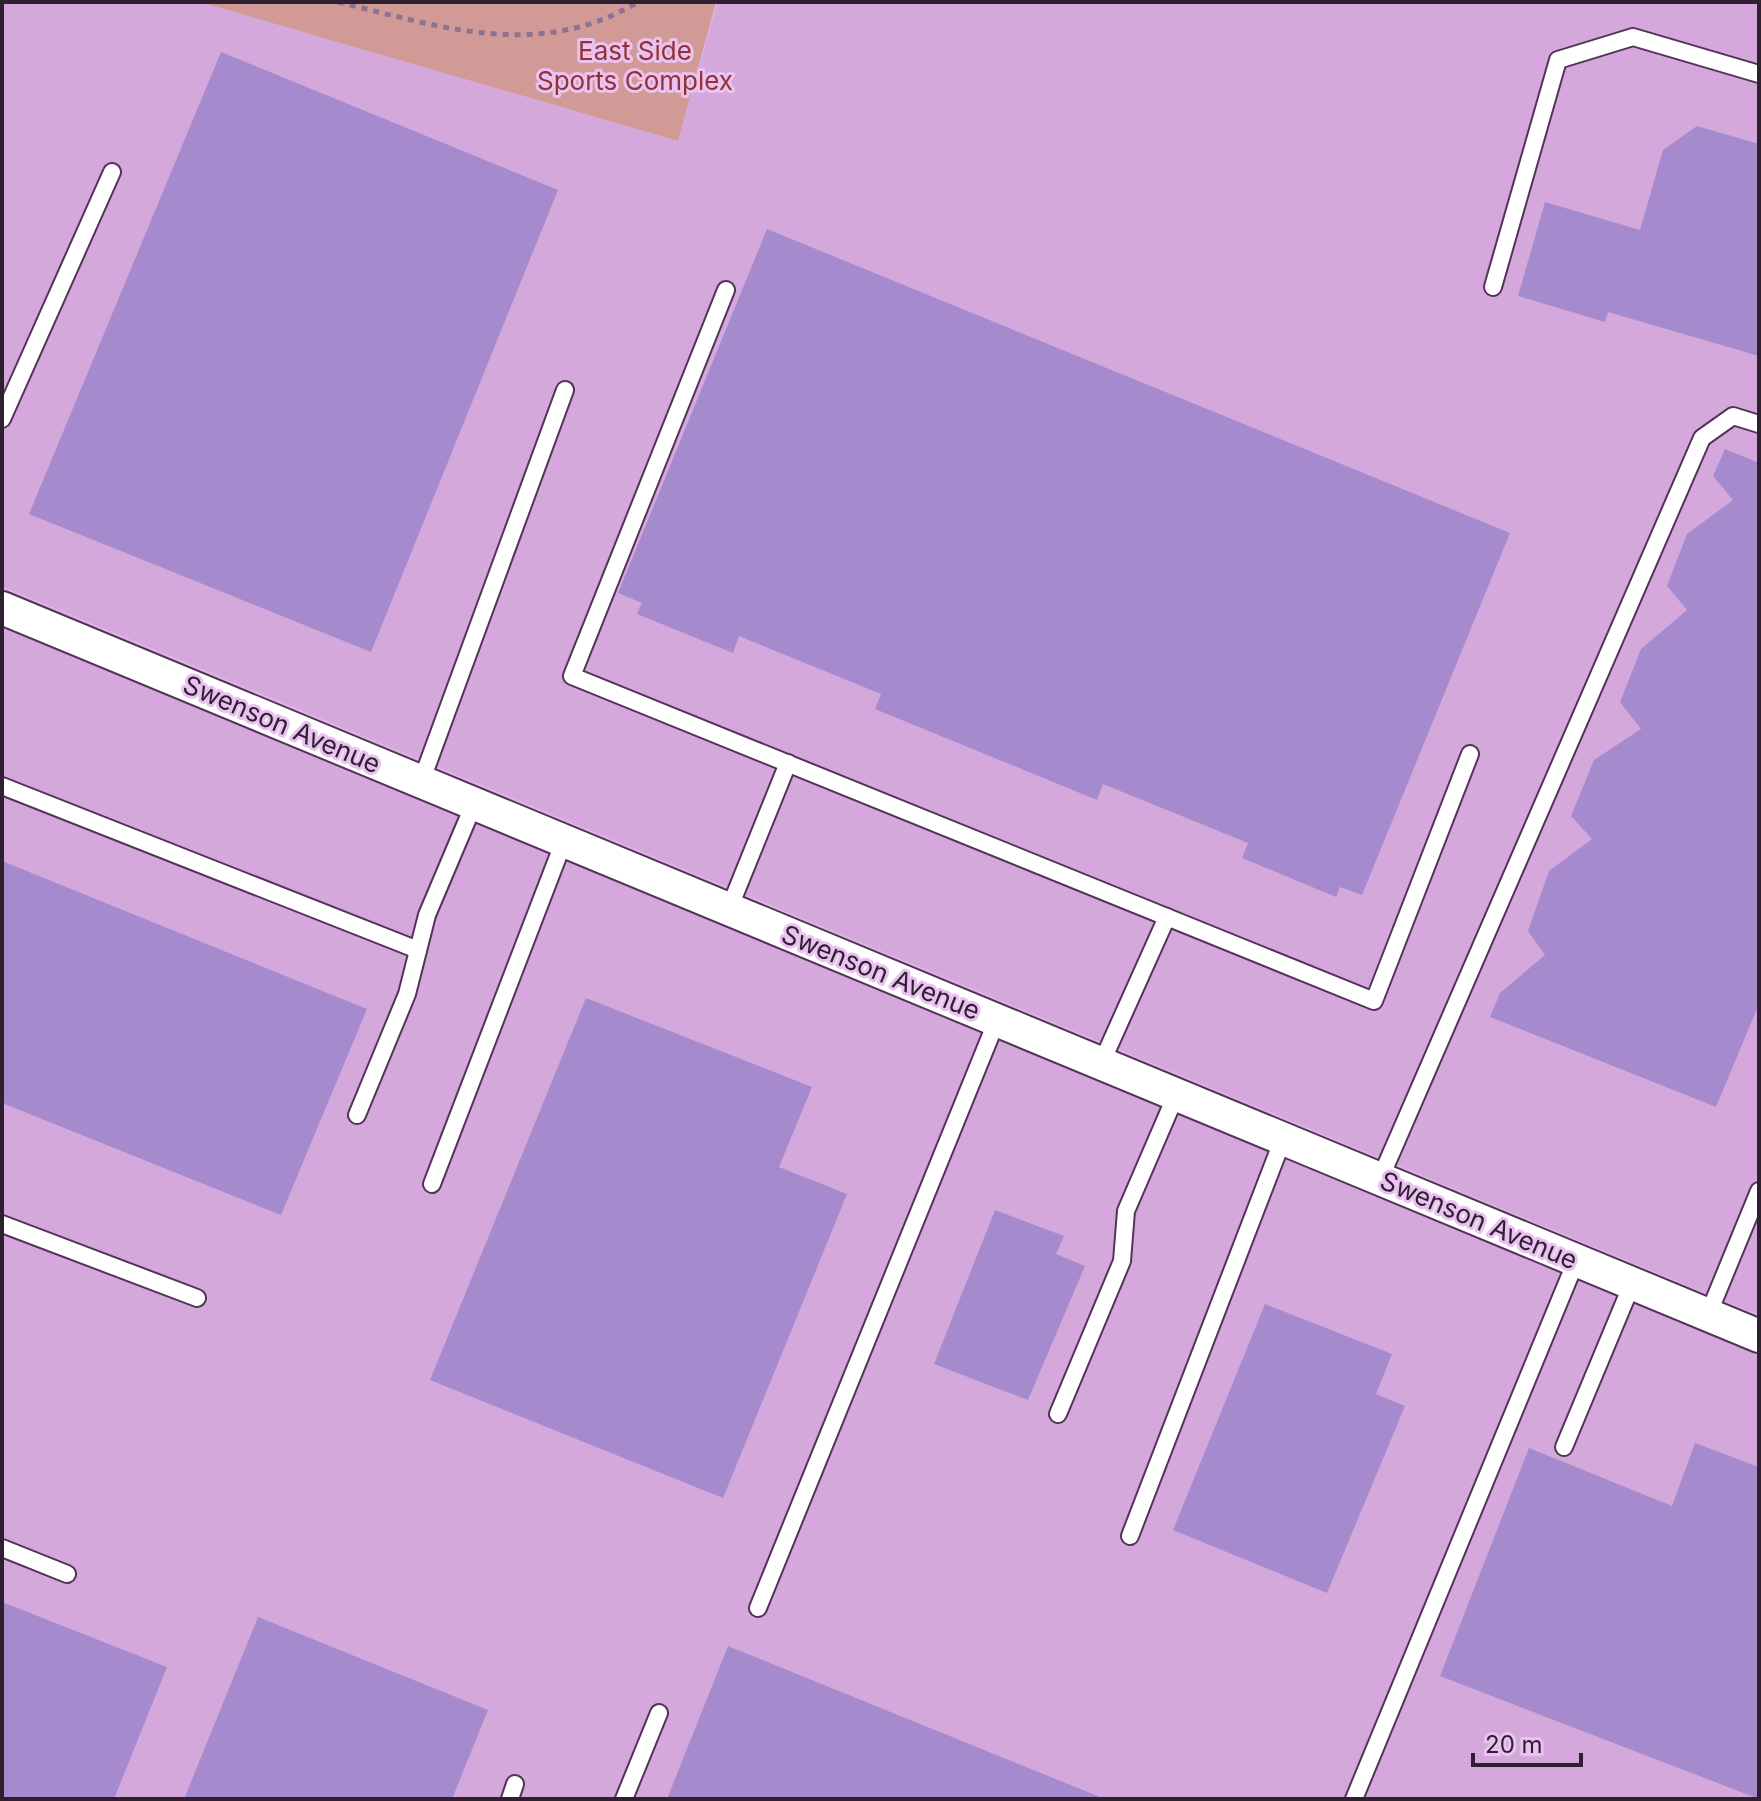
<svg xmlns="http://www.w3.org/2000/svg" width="1761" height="1801" font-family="Inter,sans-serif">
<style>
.built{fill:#d4a8db}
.green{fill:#d29a97}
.building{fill:#a58bce}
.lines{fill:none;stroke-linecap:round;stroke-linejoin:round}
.service-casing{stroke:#543359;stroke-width:20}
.minor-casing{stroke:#543359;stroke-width:36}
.path{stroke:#8e7293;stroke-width:5;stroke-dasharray:6 6;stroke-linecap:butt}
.service{stroke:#fff;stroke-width:16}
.minor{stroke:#fff;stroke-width:32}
.labels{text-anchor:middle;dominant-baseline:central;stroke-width:6;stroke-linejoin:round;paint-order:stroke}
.park-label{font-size:26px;fill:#923236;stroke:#eac2f0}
.street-label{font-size:26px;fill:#2e1f31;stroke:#eac2f0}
</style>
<rect width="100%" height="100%" fill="#ddb5e3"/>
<g class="built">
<polygon points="2,2 200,2 677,141 718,2 1759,2 1759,1315 2,586"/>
<polygon points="2,625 1759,1354 1759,1799 2,1799"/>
</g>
<polygon class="green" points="200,2 716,2 678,141"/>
<g class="building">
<polygon points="221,52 558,190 371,652 29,514"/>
<polygon points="1697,126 1759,144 1759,356 1608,312 1605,322 1518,296 1545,202 1640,230 1663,150"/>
<polygon points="767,229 1510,533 1362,895 1340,887 1336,897 1242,858 1248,843 1103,784 1097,800 875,709 881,694 739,636 733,653 637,614 642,603 618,593"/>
<polygon points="1725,449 1759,463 1759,1004 1716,1107 1490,1017 1500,993 1545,955 1528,931 1549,871 1592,839 1571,816 1594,760 1641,729 1620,702 1641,649 1687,610 1667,586 1687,534 1733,500 1713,476"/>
<polygon points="2,861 367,1009 281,1215 2,1103"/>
<polygon points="586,998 812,1087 779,1167 847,1194 723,1498 430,1380"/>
<polygon points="995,1210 1064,1236 1056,1254 1085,1266 1028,1400 934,1364"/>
<polygon points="1265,1304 1392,1354 1376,1394 1405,1406 1327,1593 1173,1530"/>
<polygon points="1695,1443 1759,1467 1759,1799 1440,1676 1529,1448 1672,1506"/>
<polygon points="2,1602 167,1667 114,1799 2,1799"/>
<polygon points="258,1617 488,1710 452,1799 184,1799"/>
<polygon points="728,1646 1105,1799 667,1799"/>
</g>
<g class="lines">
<g class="service-casing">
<g id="service">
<polyline points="1493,287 1558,60 1633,37 1759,74"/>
<polyline points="726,290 572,676 1374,1001 1470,754"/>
<polyline points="2,419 112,172"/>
<polyline points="421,782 565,390"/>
<polyline points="2,786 418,950"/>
<polyline points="729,909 788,763"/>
<polyline points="1101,1064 1167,917"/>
<polyline points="357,1115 407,994 427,915 474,804"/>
<polyline points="1380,1179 1702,438 1733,416 1759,424"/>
<polyline points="432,1184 564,841"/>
<polyline points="2,1224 197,1298"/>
<polyline points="1708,1315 1759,1191"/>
<polyline points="1058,1414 1122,1261 1126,1211 1176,1095"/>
<polyline points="1564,1447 1632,1284"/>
<polyline points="1130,1536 1283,1139"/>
<polyline points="2,1548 67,1574"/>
<polyline points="758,1608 997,1020"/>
<polyline points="510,1799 515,1784"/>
<polyline points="624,1799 659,1713"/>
<polyline points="1354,1799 1576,1261"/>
</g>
</g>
<g class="minor-casing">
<polyline id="minor" points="2,608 1759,1336"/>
</g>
<path class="path" d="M338,2c104,25 201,59 300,0"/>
<use href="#service" class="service"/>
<use href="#minor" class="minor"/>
</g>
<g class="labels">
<g class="park-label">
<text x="635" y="50">East Side<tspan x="635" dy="30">Sports Complex</tspan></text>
</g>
<g class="street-label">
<text transform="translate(282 724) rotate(23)">Swenson Avenue</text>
<text transform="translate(881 972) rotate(22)">Swenson Avenue</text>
<text transform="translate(1479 1220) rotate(23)">Swenson Avenue</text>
</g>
</g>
<rect width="1761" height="1801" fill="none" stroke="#2e1f31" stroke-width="8"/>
<path d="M1473 1753v12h108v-12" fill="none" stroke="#2e1f31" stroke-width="4"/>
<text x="1485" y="1753" font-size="24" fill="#2e1f31" stroke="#eac2f0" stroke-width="6" paint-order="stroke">20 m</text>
</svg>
